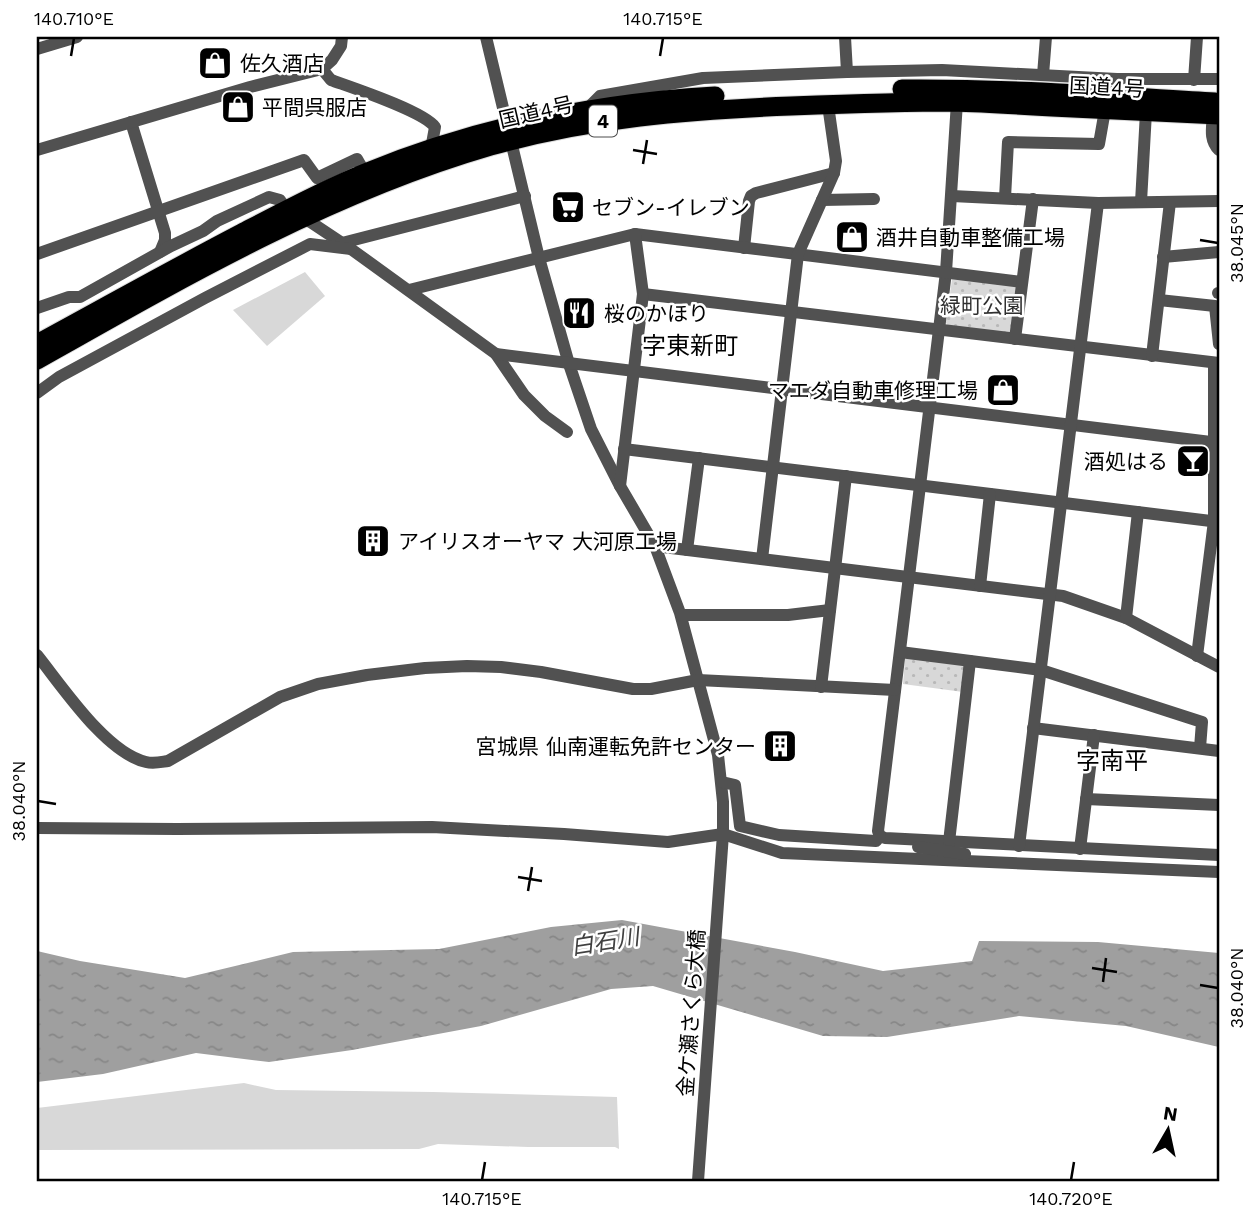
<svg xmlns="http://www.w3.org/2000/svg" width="1256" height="1218" font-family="'Work Sans','Noto Sans JP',sans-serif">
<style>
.green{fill:url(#green-dots)}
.pitch{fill:#d8d8d8}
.water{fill:url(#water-ripples)}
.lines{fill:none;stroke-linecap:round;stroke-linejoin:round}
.highway-casing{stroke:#dbdbdb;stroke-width:21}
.minor{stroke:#515151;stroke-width:12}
.highway{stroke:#000;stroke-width:19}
.ticks{fill:none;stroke:#000;stroke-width:2.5}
.labels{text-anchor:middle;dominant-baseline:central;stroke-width:5;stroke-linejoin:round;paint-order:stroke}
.shield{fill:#fff;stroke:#4c4c4c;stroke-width:2}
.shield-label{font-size:19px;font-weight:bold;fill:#000}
.poi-label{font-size:21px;fill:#000;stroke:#fff;text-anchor:start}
.street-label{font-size:21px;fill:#000;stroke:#fff}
.park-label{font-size:21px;fill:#2f2f2f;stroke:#fff}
.water-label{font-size:23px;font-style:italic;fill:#404040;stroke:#fff}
.quarter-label{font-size:24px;fill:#000;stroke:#fff}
.neatline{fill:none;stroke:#000;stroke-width:2.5}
.ticks-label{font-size:18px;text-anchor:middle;fill:#000}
</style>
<defs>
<pattern id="green-dots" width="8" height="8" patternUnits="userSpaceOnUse" patternTransform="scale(1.75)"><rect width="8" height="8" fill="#d8d8d8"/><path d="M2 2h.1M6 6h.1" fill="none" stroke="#b8b8b8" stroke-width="1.8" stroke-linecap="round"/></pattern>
<pattern id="water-ripples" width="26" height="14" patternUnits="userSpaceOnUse" patternTransform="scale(1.75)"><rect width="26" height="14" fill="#9f9f9f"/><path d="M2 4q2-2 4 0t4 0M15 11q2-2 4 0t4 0" fill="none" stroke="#878787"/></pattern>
</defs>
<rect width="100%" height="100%" fill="#fff"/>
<g class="green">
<polygon points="952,279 1014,283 1017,288 1012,330 1008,334 949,327 946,323"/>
<polygon points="910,657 963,663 966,667 963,692 903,684 905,659"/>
</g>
<g class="pitch">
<polygon points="305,272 325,296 267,346 233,310"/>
<polygon points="244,1083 276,1090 433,1092 617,1097 619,1149 615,1147 528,1147 438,1144 419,1149 37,1150 37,1108"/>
</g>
<polygon class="water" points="622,920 795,952 883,971 972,961 979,941 1098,942 1219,953 1219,1047 1126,1026 1019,1016 887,1037 823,1036 653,986 611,989 481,1026 352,1050 269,1062 196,1053 103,1074 37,1082 37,1048 39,1046 37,1044 37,951 80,961 185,978 293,952 439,949 551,927"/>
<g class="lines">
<g class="highway-casing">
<g id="highway">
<path d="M902,89c104,-1 209,7 313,13"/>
<path d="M37,344c68,-37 136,-75 205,-111 40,-21 81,-43 123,-60 112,-46 230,-70 350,-77"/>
<path d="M37,360c145,-82 292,-167 454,-214 98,-28 198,-36 300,-40 54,-2 108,-4 162,-4 33,1 66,3 99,5 56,3 111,5 167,8"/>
</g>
</g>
<g class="minor">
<polyline points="486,37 539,258 569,364 591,429 620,486 655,546 680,613 718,755 723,802 723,834 698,1181"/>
<polyline points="845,37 847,72"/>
<polyline points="37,49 77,37"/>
<path d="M322,69l9,11c22,8 92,31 104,47l-4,22"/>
<polyline points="1043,75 1046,37"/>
<polyline points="1194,80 1197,37"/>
<polyline points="957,102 946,272 878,831 880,836 885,838 1219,855"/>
<polyline points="587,109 600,96 703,78 847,72 942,70 1117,79 1219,79"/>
<path d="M1213,115c-1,13 -4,25 6,35"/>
<polyline points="131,122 165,233 165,240 160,252"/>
<polyline points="37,150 250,87 322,69 332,60 341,46 342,37"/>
<polyline points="952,196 1098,203 1219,201"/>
<polyline points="1005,198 1008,142 1099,144 1105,110"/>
<polyline points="822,200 874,199"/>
<polyline points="1141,202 1146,112"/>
<polyline points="303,217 351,249 496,354 524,395 545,416 567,432"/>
<polyline points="342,243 525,196"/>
<polyline points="744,248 749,201 751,196 756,193 834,173"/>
<polyline points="37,254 304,160 317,178 357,159 365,173"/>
<polyline points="1163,257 1219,252"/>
<polyline points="409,290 635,234 1022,282"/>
<polyline points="1218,293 1219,293"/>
<polyline points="643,294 1219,363"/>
<polyline points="1159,300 1215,306 1219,344"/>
<polyline points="37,308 69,297 80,297 171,246 203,231 217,221 269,197 280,200 286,210"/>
<polyline points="1015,339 1033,199"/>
<polyline points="496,354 1219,443"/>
<polyline points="1152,356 1170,202"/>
<polyline points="37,393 59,377 205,298 310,244 351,249"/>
<polyline points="624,449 1219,522"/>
<polyline points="620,486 643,294 635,234"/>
<polyline points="655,546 1063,596 1126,618 1219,667"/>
<polyline points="687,550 699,458"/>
<polyline points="762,559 798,254 834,173 836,161 828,105"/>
<polyline points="980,586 990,494"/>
<polyline points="681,615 788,615 830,610"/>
<polyline points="1126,618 1138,512"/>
<polyline points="900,652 1041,670 1202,722 1200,748"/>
<path d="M37,655c25,31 69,98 109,107 8,2 15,0 22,-1l112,-64 38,-13 49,-9 58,-7 42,-2 34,1 40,5 92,17h18l47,-9 197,10"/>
<polyline points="1197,656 1214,521 1214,363"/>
<polyline points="821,687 846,476"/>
<polyline points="1033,728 1219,751"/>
<polyline points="722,782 735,785 740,826 779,835 876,841 880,836"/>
<polyline points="1086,799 1219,805"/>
<polyline points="37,828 177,829 432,827 564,834 668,842 723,834 782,853 1219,872"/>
<polyline points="949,842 970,661"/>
<polyline points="1019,846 1098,203"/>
<polyline points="918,847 965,854"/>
<polyline points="1080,849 1094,735"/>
</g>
<use href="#highway" class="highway"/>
</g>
<path class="ticks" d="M71,56l3,-18M660,56l3,-18M633,150l24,4M643,164l4,-24M1200,240l18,3M38,801l18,3M518,877l24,4M528,891l4,-24M1092,968l25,4M1103,982l3,-24M1200,985l18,3M482,1180l3,-18M1071,1180l3,-18"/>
<defs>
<g id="shop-square" transform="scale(1.75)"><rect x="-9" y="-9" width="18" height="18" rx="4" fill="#000" stroke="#fff"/><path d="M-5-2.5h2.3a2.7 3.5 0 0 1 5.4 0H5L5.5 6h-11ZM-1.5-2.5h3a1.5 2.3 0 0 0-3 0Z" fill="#fff"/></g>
<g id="supermarket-square" transform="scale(1.75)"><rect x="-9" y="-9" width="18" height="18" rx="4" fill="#000" stroke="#fff"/><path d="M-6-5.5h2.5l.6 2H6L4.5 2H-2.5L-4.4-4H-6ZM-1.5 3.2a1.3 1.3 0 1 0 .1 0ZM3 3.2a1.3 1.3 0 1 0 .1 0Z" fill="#fff"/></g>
<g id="restaurant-square" transform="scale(1.75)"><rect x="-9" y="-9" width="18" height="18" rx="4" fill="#000" stroke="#fff"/><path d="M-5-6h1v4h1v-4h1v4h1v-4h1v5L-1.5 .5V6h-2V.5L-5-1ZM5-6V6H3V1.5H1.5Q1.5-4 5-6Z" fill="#fff"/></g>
<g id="bar-square" transform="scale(1.75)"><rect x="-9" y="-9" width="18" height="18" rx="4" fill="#000" stroke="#fff"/><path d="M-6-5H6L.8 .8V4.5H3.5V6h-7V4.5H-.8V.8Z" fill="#fff"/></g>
<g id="building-square" transform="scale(1.75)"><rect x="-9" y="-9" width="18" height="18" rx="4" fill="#000" stroke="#fff"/><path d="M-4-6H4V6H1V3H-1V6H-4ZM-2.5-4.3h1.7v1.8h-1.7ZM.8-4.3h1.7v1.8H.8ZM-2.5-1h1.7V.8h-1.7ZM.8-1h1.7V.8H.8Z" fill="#fff"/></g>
</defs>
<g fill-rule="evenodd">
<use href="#shop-square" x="215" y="63"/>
<use href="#shop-square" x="238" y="107"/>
<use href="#supermarket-square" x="568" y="207"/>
<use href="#shop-square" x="852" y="237"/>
<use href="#restaurant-square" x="579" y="313"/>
<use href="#shop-square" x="1003" y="390"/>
<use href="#bar-square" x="1193" y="461"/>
<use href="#building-square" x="373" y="541"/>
<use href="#building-square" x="780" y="746"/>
</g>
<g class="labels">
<rect class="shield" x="589" y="105.5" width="28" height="31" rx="5"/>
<g class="shield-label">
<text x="603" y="121">4</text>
</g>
<g class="poi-label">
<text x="240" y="63">佐久酒店</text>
<text x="262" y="107">平間呉服店</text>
<text x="592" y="207">セブン-イレブン</text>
<text x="876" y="237">酒井自動車整備工場</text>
<text x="604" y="313">桜のかほり</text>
<text x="978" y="390" text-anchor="end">マエダ自動車修理工場</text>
<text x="1168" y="461" text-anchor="end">酒処はる</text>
<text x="398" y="541">アイリスオーヤマ 大河原工場</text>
<text x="756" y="746" text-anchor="end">宮城県 仙南運転免許センター</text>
</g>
<g class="street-label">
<text transform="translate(1107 87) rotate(3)">国道4号</text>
<text transform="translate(536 112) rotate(-13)">国道4号</text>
<text transform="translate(691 1013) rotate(-86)">金ケ瀬さくら大橋</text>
</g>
<g class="park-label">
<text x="982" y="305">緑町公園</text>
</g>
<g class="water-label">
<text transform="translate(605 942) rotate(-9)">白石川</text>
</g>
<g class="quarter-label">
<text x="690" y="346">字東新町</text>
<text x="1112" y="761">字南平</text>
</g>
</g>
<rect width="1256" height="1218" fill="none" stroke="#ffffff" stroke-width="77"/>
<g transform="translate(1168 1130) rotate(9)" stroke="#ffffff" stroke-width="5" paint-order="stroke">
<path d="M0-5L12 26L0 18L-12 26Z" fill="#000000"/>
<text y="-10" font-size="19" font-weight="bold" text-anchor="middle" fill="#000000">N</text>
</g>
<rect x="38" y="38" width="1180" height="1142" class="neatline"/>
<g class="ticks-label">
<text x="74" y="25">140.710°E</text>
<text x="663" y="25">140.715°E</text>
<text transform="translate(1237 243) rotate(-90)" y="6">38.045°N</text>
<text transform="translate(19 801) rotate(-90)" y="6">38.040°N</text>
<text transform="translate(1237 988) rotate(-90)" y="6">38.040°N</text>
<text x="482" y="1205">140.715°E</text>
<text x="1071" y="1205">140.720°E</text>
</g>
</svg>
